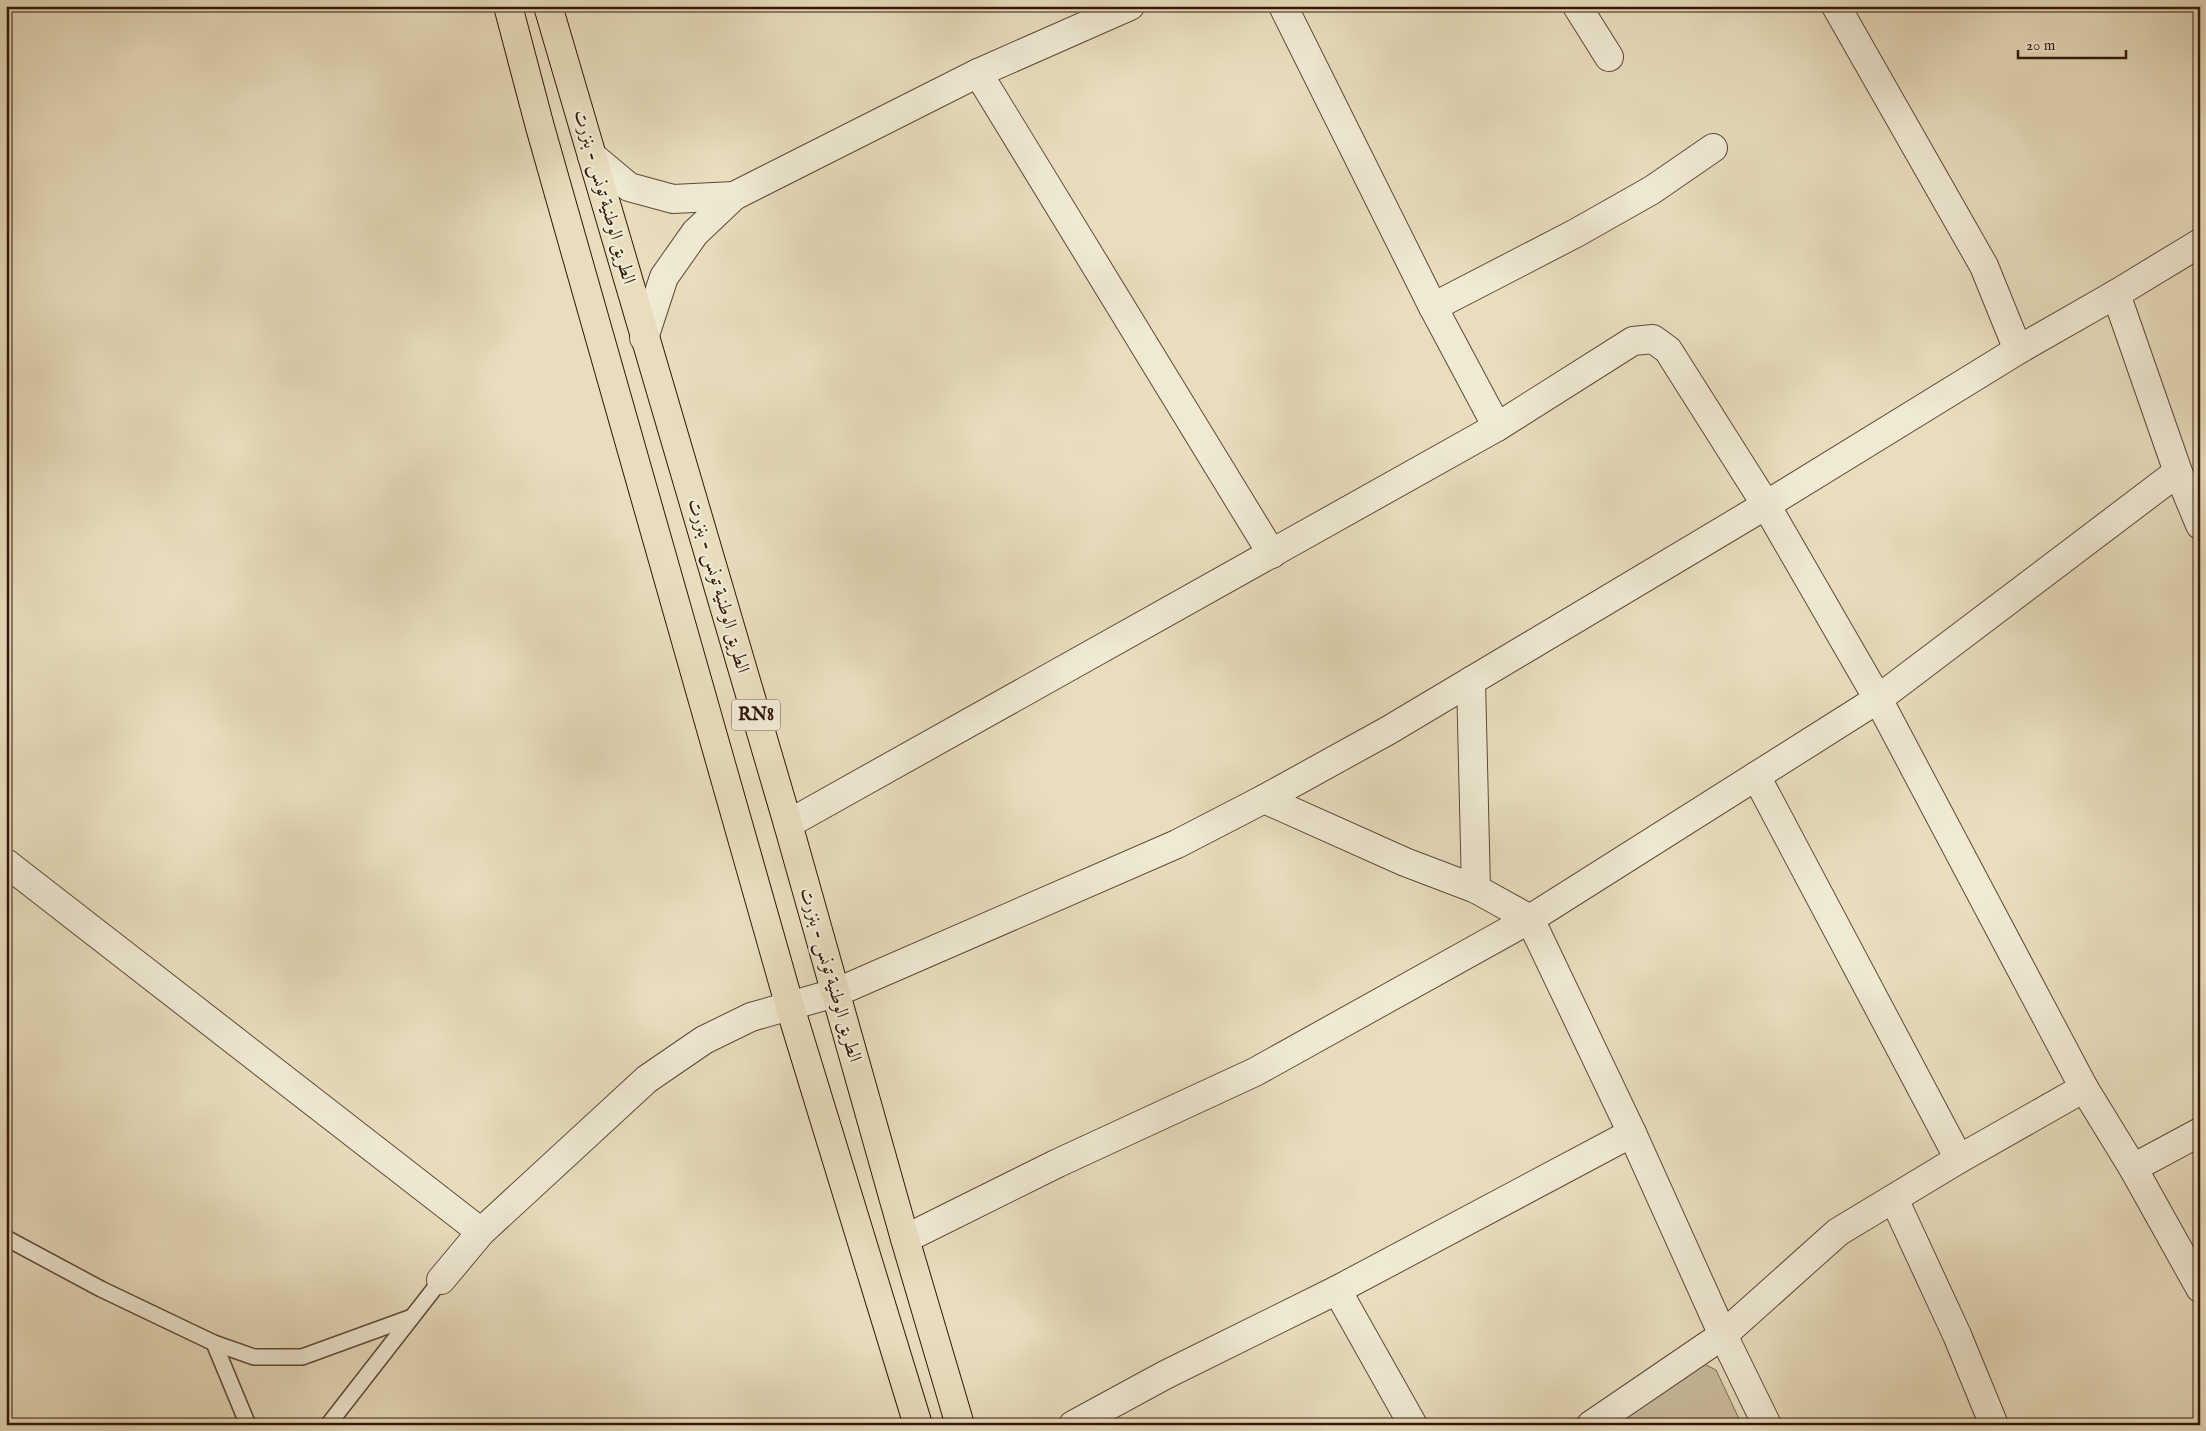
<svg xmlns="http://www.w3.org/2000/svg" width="2206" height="1431" font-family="'IM FELL English',Amiri,serif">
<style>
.green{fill:#c9bc9f;stroke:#7e6a54}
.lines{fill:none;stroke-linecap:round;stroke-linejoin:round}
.service-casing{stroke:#604936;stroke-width:18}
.minor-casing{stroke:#604936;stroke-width:30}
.primary-casing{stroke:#331709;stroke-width:30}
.service{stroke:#f0ead5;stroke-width:15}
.minor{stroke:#f0ead5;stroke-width:28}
.primary{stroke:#e8debe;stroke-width:28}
.labels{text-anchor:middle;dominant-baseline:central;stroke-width:4.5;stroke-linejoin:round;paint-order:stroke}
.shield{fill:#f0ead5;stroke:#6c5646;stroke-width:1}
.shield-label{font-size:18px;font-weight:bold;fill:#331709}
.street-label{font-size:19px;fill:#331709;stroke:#f0ead5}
</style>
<rect width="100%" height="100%" fill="#e8debe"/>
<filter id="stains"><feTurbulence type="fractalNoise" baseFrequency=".004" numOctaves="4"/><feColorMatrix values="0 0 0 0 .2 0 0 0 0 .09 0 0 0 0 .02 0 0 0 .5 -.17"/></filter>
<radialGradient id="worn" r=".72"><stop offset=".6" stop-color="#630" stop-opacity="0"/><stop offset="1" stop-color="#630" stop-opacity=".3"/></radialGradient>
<polygon class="green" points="1700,1362 1716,1370 1742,1425 1607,1425"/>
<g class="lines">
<g class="service-casing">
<g id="service">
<polyline points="6,1238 101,1289 214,1343 254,1357 302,1357 412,1317"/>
<polyline points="214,1343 248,1425"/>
<polyline points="328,1425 441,1280"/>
</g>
</g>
<g class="minor-casing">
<g id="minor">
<polyline points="1283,6 1433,307 1497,427"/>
<polyline points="1577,6 1609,57"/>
<polyline points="1836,6 1984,266 2018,350"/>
<polyline points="978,73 1272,554"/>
<polyline points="592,156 629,187 673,199 734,196"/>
<polyline points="2116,294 2178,472 2200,525"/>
<polyline points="1433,307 1576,233 1652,190 1713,148"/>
<polyline points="644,338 664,277 695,233 734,196 978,73 1130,6"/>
<polyline points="1471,681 1476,889"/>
<polyline points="1756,776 1959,1159"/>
<polyline points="1264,799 1405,862 1476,889 1530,919 1632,1133 1723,1335 1767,1425"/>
<polyline points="788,824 1497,427 1633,341 1653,339 1668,350 1766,505 1878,699 2084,1088 2133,1168 2200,1288"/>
<polyline points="6,863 481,1232 647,1079 704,1040 751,1017 835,993 1177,844 1264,799 1389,730 1766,505 2018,350 2116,294 2200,243"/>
<polyline points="2133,1168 2200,1132"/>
<polyline points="1894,1199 1957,1335 1994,1425"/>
<polyline points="905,1239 1058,1163 1255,1072 1530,919 1878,699 2178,472"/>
<polyline points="441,1280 481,1232"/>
<polyline points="1337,1290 1413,1425"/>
<polyline points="1073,1425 1165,1375 1337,1290 1632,1133"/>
<polyline points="1591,1425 1723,1335 1838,1232 1959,1159 2084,1088"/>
</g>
</g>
<g class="primary-casing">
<g id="primary">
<polyline points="508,6 540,127 790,1007 918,1425"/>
<polyline points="548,6 788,824 905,1239 960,1425"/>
</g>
</g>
<use href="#service" class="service"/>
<use href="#minor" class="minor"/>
<use href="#primary" class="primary"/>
</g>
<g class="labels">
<rect class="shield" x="732" y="699.5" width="48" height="31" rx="4"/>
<g class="shield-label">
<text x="756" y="715">RN8</text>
</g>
<g class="street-label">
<text transform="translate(604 197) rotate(74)">الطريق الوطنية تونس - بنزرت</text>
<text transform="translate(718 586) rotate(74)">الطريق الوطنية تونس - بنزرت</text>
<text transform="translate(830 975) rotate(74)">الطريق الوطنية تونس - بنزرت</text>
</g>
</g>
<rect width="2206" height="1431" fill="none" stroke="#e8debe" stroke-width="25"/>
<rect x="8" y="8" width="2191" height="1416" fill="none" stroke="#331709" stroke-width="2.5"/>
<rect x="12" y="12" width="2181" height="1406" fill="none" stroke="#331709"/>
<path d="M2018 50v8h108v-8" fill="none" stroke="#331709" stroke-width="2.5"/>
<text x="2026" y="50" font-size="15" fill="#331709" stroke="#f0ead5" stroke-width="4" paint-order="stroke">20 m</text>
<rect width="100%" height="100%" filter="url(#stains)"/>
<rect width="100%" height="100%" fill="url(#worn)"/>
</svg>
